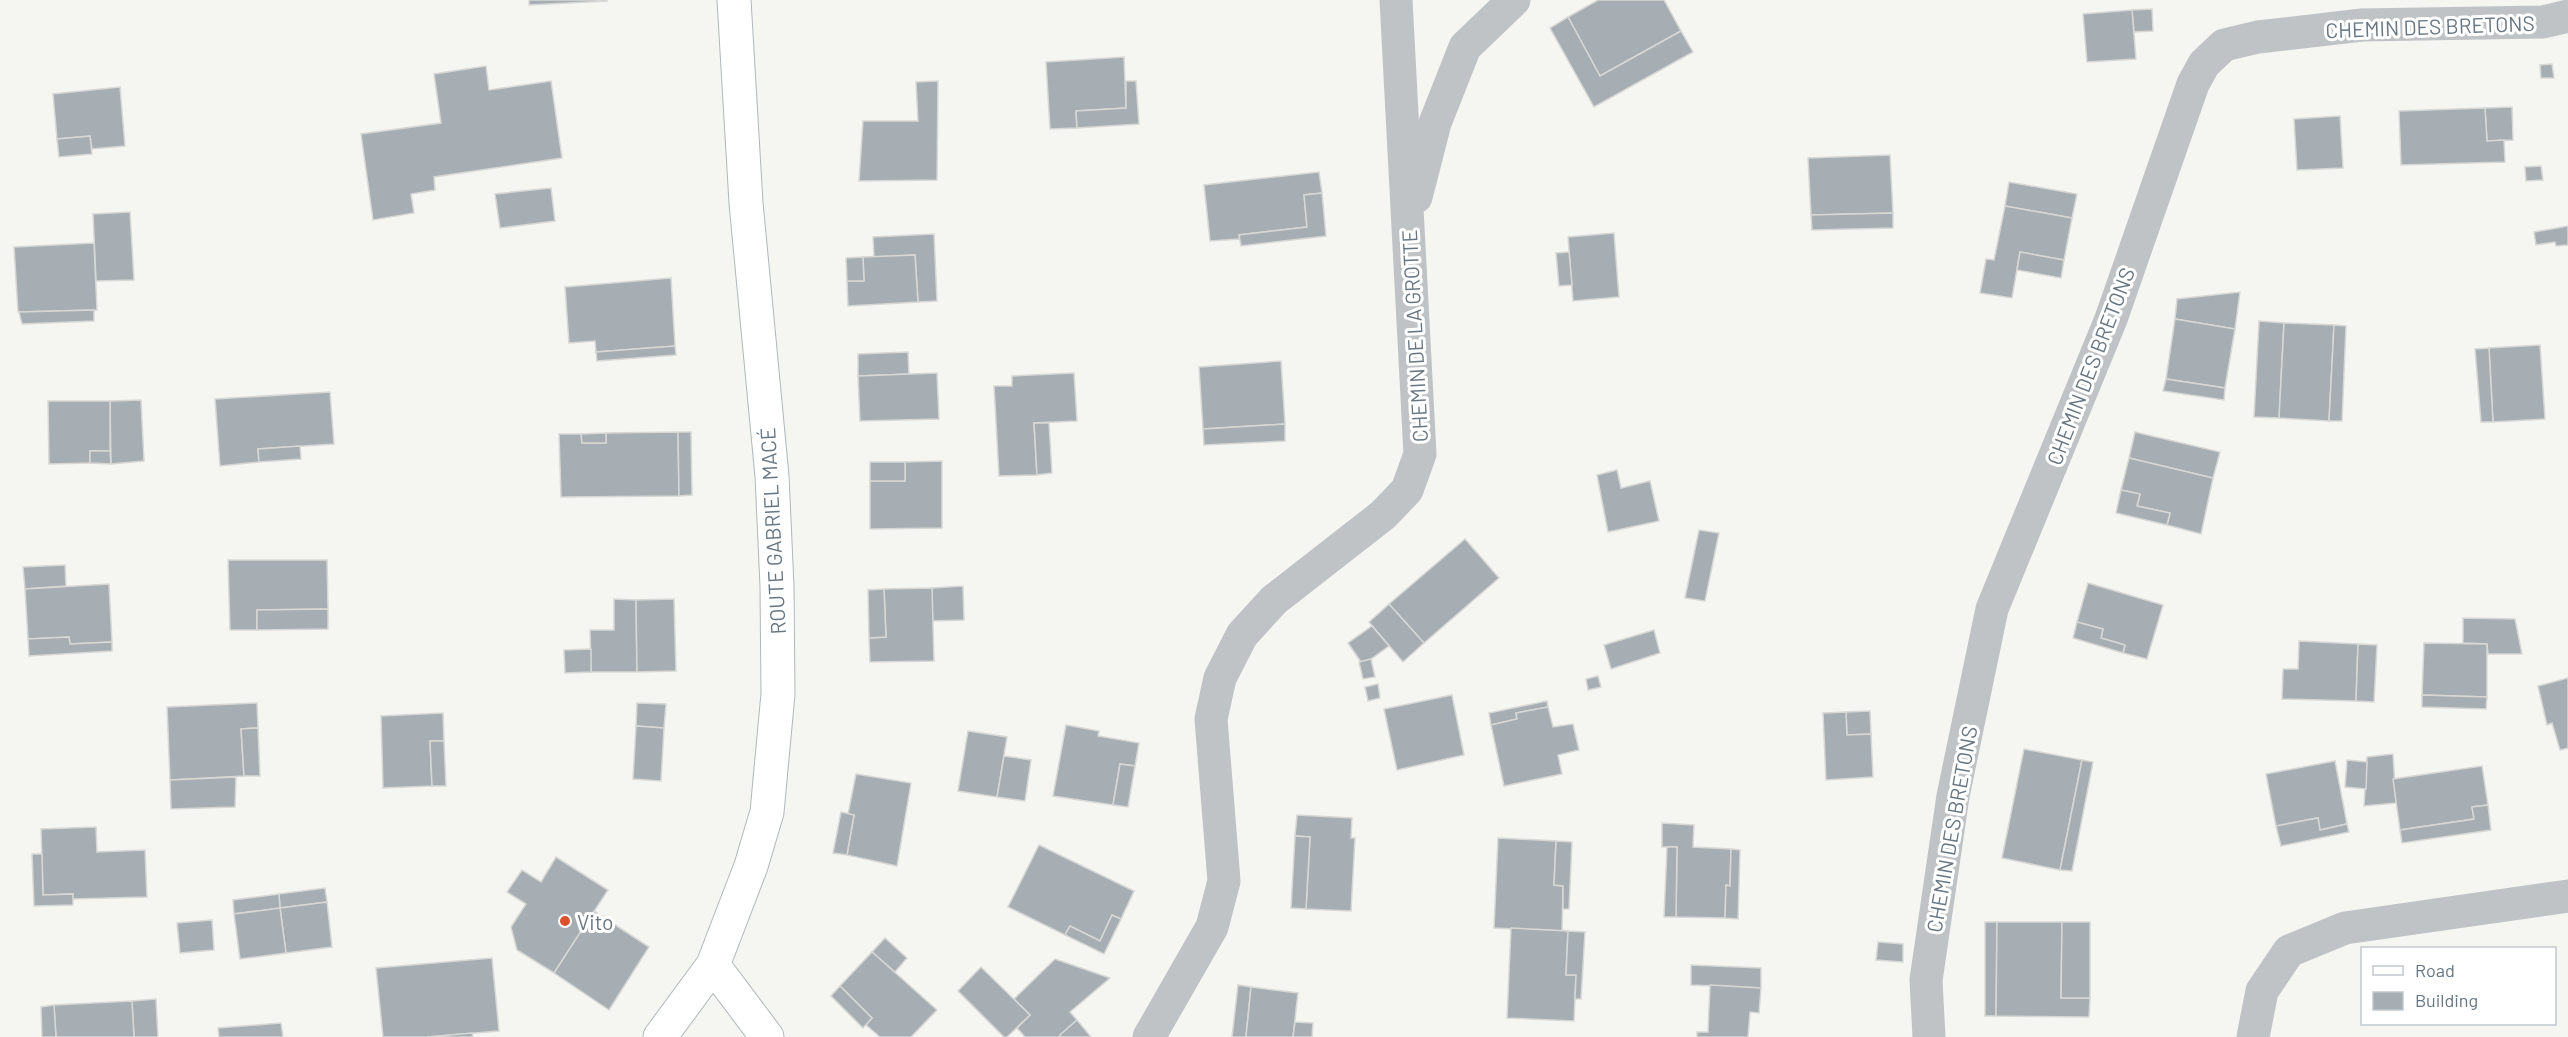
<svg xmlns="http://www.w3.org/2000/svg" width="2568" height="1037" font-family="Barlow,sans-serif">
<style>
.building{fill:#a6aeb3;stroke:#d7d7d5;stroke-width:1.5}
.lines{fill:none;stroke-linecap:round;stroke-linejoin:round}
.secondary-casing{stroke:#b1b7bb;stroke-width:35}
.street{stroke:#bfc3c6;stroke-width:33}
.secondary{stroke:#fff;stroke-width:33}
.poi-dot{fill:#da522d;stroke:#fff;stroke-width:2}
.labels{text-anchor:middle;dominant-baseline:central;stroke-width:6;stroke-linejoin:round;paint-order:stroke}
.street-label{font-size:21px;fill:#667682;stroke:#fff}
.poi-label{font-size:21px;fill:#667682;stroke:#fff;text-anchor:start}
</style>
<rect width="100%" height="100%" fill="#f5f5f2"/>
<g class="building">
<polygon points="529,0 607,0 607,1 529,5"/>
<polygon points="1598,0 1664,0 1681,31 1600,76 1568,17"/>
<polygon points="2152,9 2153,31 2134,32 2132,10"/>
<polygon points="2132,10 2136,59 2087,62 2083,14"/>
<polygon points="1568,17 1600,76 1681,31 1693,52 1594,107 1550,28"/>
<polygon points="1124,57 1126,108 1076,111 1077,128 1050,129 1046,62"/>
<polygon points="2552,64 2554,78 2541,78 2540,65"/>
<polygon points="486,66 489,90 551,81 562,158 434,177 435,190 411,194 414,213 373,220 361,134 441,123 434,74"/>
<polygon points="938,81 937,180 859,181 863,121 918,121 916,82"/>
<polygon points="1126,81 1136,81 1139,124 1077,128 1076,111 1126,108"/>
<polygon points="120,87 125,146 92,149 90,136 57,139 53,94"/>
<polygon points="2512,107 2513,140 2487,141 2485,108"/>
<polygon points="2485,108 2487,141 2504,140 2505,162 2401,165 2399,111"/>
<polygon points="2340,116 2343,168 2297,170 2294,119"/>
<polygon points="90,136 92,154 59,157 57,139"/>
<polygon points="1890,155 1893,213 1811,215 1808,158"/>
<polygon points="2541,166 2543,180 2526,181 2525,167"/>
<polygon points="1319,172 1322,193 1304,195 1307,227 1239,235 1240,239 1210,241 1204,185"/>
<polygon points="2009,182 2077,194 2072,218 2005,206"/>
<polygon points="551,188 555,221 500,228 495,194"/>
<polygon points="1322,193 1326,236 1241,246 1239,235 1307,227 1304,195"/>
<polygon points="2005,206 2072,218 2064,260 2020,252 2012,298 1980,293 1986,259 1994,260"/>
<polygon points="130,212 134,280 96,281 93,214"/>
<polygon points="1893,213 1893,228 1812,230 1811,215"/>
<polygon points="2568,226 2568,245 2556,246 2555,242 2536,245 2534,232"/>
<polygon points="1614,233 1619,297 1573,301 1568,237"/>
<polygon points="934,234 937,301 918,302 915,255 874,257 873,237"/>
<polygon points="94,243 97,310 18,312 14,247"/>
<polygon points="1569,252 1572,285 1559,286 1556,253"/>
<polygon points="2020,252 2064,260 2061,278 2017,270"/>
<polygon points="915,255 918,302 848,306 847,281 864,281 863,257"/>
<polygon points="863,257 864,281 847,281 846,258"/>
<polygon points="671,278 675,346 596,352 595,341 569,343 565,287"/>
<polygon points="2240,292 2235,329 2175,319 2177,299"/>
<polygon points="94,310 94,321 22,324 19,312"/>
<polygon points="2175,319 2235,329 2225,388 2166,379"/>
<polygon points="2259,321 2284,323 2279,418 2254,417"/>
<polygon points="2284,323 2334,325 2329,421 2279,418"/>
<polygon points="2334,325 2346,326 2342,421 2329,421"/>
<polygon points="2540,345 2545,419 2493,422 2489,348"/>
<polygon points="675,346 676,355 597,361 596,352"/>
<polygon points="2489,348 2493,422 2481,422 2475,349"/>
<polygon points="908,352 909,374 858,376 858,354"/>
<polygon points="1281,361 1285,424 1203,429 1199,367"/>
<polygon points="937,373 939,419 860,421 858,376"/>
<polygon points="1074,373 1077,421 1034,423 1037,475 999,476 994,386 1012,386 1012,376"/>
<polygon points="2166,379 2225,388 2224,400 2163,391"/>
<polygon points="330,392 334,444 258,449 259,462 220,466 215,399"/>
<polygon points="141,400 144,461 111,464 110,401"/>
<polygon points="48,401 110,401 110,451 90,451 90,463 49,464"/>
<polygon points="1034,423 1049,423 1052,473 1037,475"/>
<polygon points="1285,424 1285,441 1204,445 1203,429"/>
<polygon points="678,432 679,496 561,497 559,434 581,434 582,443 606,443 606,433"/>
<polygon points="678,432 691,432 692,495 679,496"/>
<polygon points="2135,432 2220,452 2213,478 2129,458"/>
<polygon points="606,433 606,443 582,443 581,434"/>
<polygon points="300,446 301,459 259,462 258,449"/>
<polygon points="90,451 110,451 111,464 90,463"/>
<polygon points="2129,458 2213,478 2201,534 2167,525 2170,513 2137,506 2140,494 2121,490"/>
<polygon points="942,461 942,528 870,529 870,481 905,481 905,462"/>
<rect x="870" y="462" width="35" height="19"/>
<polygon points="1617,470 1621,488 1650,481 1659,521 1608,532 1597,475"/>
<polygon points="2121,490 2140,494 2137,506 2170,513 2167,525 2116,513"/>
<polygon points="1699,530 1719,533 1705,601 1685,598"/>
<polygon points="1465,539 1499,578 1424,643 1389,604"/>
<polygon points="228,560 327,560 328,609 257,610 257,630 230,630"/>
<polygon points="65,565 66,586 25,589 23,567"/>
<polygon points="2088,583 2163,605 2147,659 2123,653 2125,645 2101,638 2103,629 2077,622"/>
<polygon points="109,584 112,642 70,644 69,637 28,639 25,589"/>
<polygon points="963,586 964,620 932,621 932,588"/>
<polygon points="932,588 934,661 870,662 869,638 886,637 884,589"/>
<polygon points="884,589 886,637 869,638 868,590"/>
<polygon points="614,599 636,600 637,672 591,672 590,630 614,630"/>
<polygon points="674,599 676,671 637,672 636,600"/>
<polygon points="1389,604 1424,643 1403,662 1369,622"/>
<polygon points="328,609 328,629 257,630 257,610"/>
<polygon points="2463,618 2515,619 2522,654 2488,654 2487,644 2463,643"/>
<polygon points="2077,622 2103,629 2101,638 2125,645 2123,653 2073,638"/>
<polygon points="1372,626 1389,646 1371,659 1361,662 1348,643"/>
<polygon points="1654,630 1660,653 1611,669 1604,645"/>
<polygon points="69,637 70,644 112,642 112,651 29,656 28,639"/>
<polygon points="2299,641 2358,644 2356,701 2282,699 2283,669 2298,669"/>
<polygon points="2424,643 2487,644 2487,697 2422,695"/>
<polygon points="2358,644 2377,645 2374,702 2356,701"/>
<polygon points="591,649 591,672 565,673 564,650"/>
<polygon points="1371,659 1375,677 1363,679 1359,662"/>
<polygon points="1598,676 1601,687 1588,690 1586,679"/>
<polygon points="2568,678 2568,748 2560,750 2552,723 2547,725 2538,686"/>
<polygon points="1378,684 1380,698 1368,701 1365,687"/>
<polygon points="1452,695 1464,755 1397,770 1384,709"/>
<polygon points="2422,695 2487,697 2486,709 2422,707"/>
<polygon points="1547,701 1548,707 1516,713 1517,719 1491,725 1489,713"/>
<polygon points="257,703 258,728 241,729 244,776 170,780 167,707"/>
<polygon points="637,703 666,704 664,728 636,726"/>
<polygon points="1548,707 1553,727 1573,724 1579,750 1558,755 1562,774 1504,786 1491,725 1517,719 1516,713"/>
<polygon points="1870,711 1871,734 1847,735 1846,712"/>
<polygon points="1846,712 1847,735 1871,734 1873,777 1826,780 1823,713"/>
<polygon points="443,713 444,741 430,741 432,786 383,788 381,716"/>
<polygon points="1066,725 1099,731 1098,736 1139,743 1135,766 1120,764 1113,805 1053,796"/>
<polygon points="636,726 664,728 661,781 633,779"/>
<polygon points="258,728 260,776 244,776 241,729"/>
<polygon points="968,731 1007,737 997,797 958,791"/>
<polygon points="430,741 444,741 446,786 432,786"/>
<polygon points="2024,749 2082,760 2060,870 2002,858"/>
<polygon points="2393,754 2396,803 2364,806 2367,757"/>
<polygon points="1004,756 1031,760 1025,801 997,797"/>
<polygon points="2082,760 2093,762 2072,871 2060,870"/>
<polygon points="2347,760 2367,762 2366,789 2345,787"/>
<polygon points="2335,761 2347,824 2320,830 2318,818 2276,826 2266,774"/>
<polygon points="1120,764 1135,766 1128,807 1113,805"/>
<polygon points="2482,766 2488,805 2472,807 2474,819 2400,830 2393,779"/>
<polygon points="856,774 911,783 897,866 847,855 854,815 848,814"/>
<polygon points="236,777 235,807 171,809 170,780"/>
<polygon points="2488,805 2491,830 2402,843 2400,830 2474,819 2472,807"/>
<polygon points="841,812 854,815 847,855 833,853"/>
<polygon points="1297,815 1352,818 1351,838 1355,838 1351,911 1306,909 1310,837 1295,836"/>
<polygon points="2318,818 2320,830 2347,824 2349,832 2281,846 2276,826"/>
<polygon points="1662,823 1694,825 1693,847 1731,849 1730,886 1726,885 1725,918 1676,917 1677,847 1662,847"/>
<polygon points="96,827 97,852 145,850 147,897 72,899 73,894 43,895 41,829"/>
<polygon points="1295,836 1310,837 1306,909 1291,908"/>
<polygon points="1498,838 1556,841 1554,885 1563,886 1562,931 1494,928"/>
<polygon points="1556,841 1572,842 1569,909 1563,909 1563,886 1554,885"/>
<polygon points="1039,845 1134,891 1121,919 1112,915 1100,941 1070,926 1065,935 1008,907"/>
<polygon points="1667,847 1677,847 1676,917 1664,917"/>
<polygon points="1731,849 1740,850 1738,919 1725,918 1726,885 1730,886"/>
<polygon points="32,854 42,854 43,895 73,894 73,905 34,906"/>
<polygon points="556,857 608,890 554,973 517,950 511,927 526,904 507,892 522,870 541,882"/>
<polygon points="325,888 327,902 280,908 279,894"/>
<polygon points="279,894 280,908 234,914 233,900"/>
<polygon points="327,902 332,947 286,953 280,908"/>
<polygon points="280,908 286,953 240,959 234,914"/>
<polygon points="594,911 649,947 609,1010 554,973"/>
<polygon points="1112,915 1121,919 1104,954 1065,935 1070,926 1100,941"/>
<polygon points="212,920 214,950 180,953 177,923"/>
<polygon points="1985,922 1997,922 1996,1016 1985,1016"/>
<polygon points="1997,922 2062,922 2061,998 2090,998 2089,1017 1996,1016"/>
<polygon points="2062,922 2090,922 2090,998 2061,998"/>
<polygon points="1511,928 1568,931 1566,975 1576,975 1574,1021 1507,1018"/>
<polygon points="1568,931 1585,932 1581,999 1575,999 1576,975 1566,975"/>
<polygon points="885,938 907,958 895,972 872,952"/>
<polygon points="1878,942 1903,944 1903,962 1876,960"/>
<polygon points="872,952 937,1010 911,1037 880,1037 866,1025 872,1018 840,986"/>
<polygon points="492,958 499,1031 427,1037 383,1037 376,968"/>
<polygon points="1055,959 1110,978 1070,1012 1077,1020 1060,1035 1062,1037 1025,1037 1017,1028 1030,1015 1014,999"/>
<polygon points="1691,965 1761,968 1761,988 1691,985"/>
<polygon points="981,967 1030,1015 1007,1037 1004,1037 958,991"/>
<polygon points="1238,985 1251,987 1246,1037 1232,1037"/>
<polygon points="1710,985 1761,988 1759,1013 1750,1012 1748,1037 1697,1037 1697,1032 1708,1032"/>
<polygon points="840,986 872,1018 863,1028 831,996"/>
<polygon points="1251,987 1298,993 1293,1037 1246,1037"/>
<polygon points="156,999 158,1037 134,1037 132,1001"/>
<polygon points="132,1001 134,1037 56,1037 54,1005"/>
<polygon points="54,1005 56,1037 42,1037 41,1007"/>
<polygon points="1077,1020 1091,1037 1062,1037 1060,1035"/>
<polygon points="1295,1022 1313,1023 1312,1037 1293,1037"/>
<polygon points="281,1023 283,1037 219,1037 218,1028"/>
<polygon points="472,1033 473,1037 427,1037"/>
</g>
<g class="lines">
<g class="secondary-casing">
<g id="secondary">
<polyline points="713,965 767,1037"/>
<polyline points="660,1037 713,965 751,866 767,812 778,694 777,586 772,476 746,203 734,0"/>
</g>
</g>
<g class="street">
<polyline points="1416,197 1435,123 1465,47 1514,0"/>
<polyline points="1149,1037 1212,927 1224,881 1211,719 1220,678 1242,635 1274,600 1383,515 1407,490 1420,454 1396,0"/>
<polyline points="1929,1037 1926,980 1953,796 1992,609 2111,319 2193,84 2204,64 2224,45 2258,37 2362,25 2543,22 2568,16"/>
<polyline points="2253,1037 2262,991 2289,951 2345,928 2568,896"/>
</g>
<use href="#secondary" class="secondary"/>
</g>
<circle class="poi-dot" cx="565" cy="921" r="6"/>
<g class="labels">
<g class="street-label">
<text transform="translate(2430 26) rotate(-2)">CHEMIN DES BRETONS</text>
<text transform="translate(1414 336) rotate(-93)">CHEMIN DE LA GROTTE</text>
<text transform="translate(2090 366) rotate(-69)">CHEMIN DES BRETONS</text>
<text transform="translate(772 531) rotate(-93)">ROUTE GABRIEL MACÉ</text>
<text transform="translate(1951 829) rotate(-80)">CHEMIN DES BRETONS</text>
</g>
<g class="poi-label">
<text x="577" y="921">Vito</text>
</g>
</g>
<rect x="2361" y="947" width="195" height="78" fill="#ffffff" stroke="#c2c8cd" stroke-width="1.5"/>
<rect x="2373" y="966" width="30" height="9" fill="#ffffff" stroke="#c2c8cd" stroke-width="1.5"/>
<text x="2415" y="977" font-size="18" fill="#667682">Road</text>
<rect x="2373" y="992" width="30" height="18" fill="#a6aeb3" stroke="#c2c8cd" stroke-width="1.5"/>
<text x="2415" y="1007" font-size="18" fill="#667682">Building</text>
</svg>
